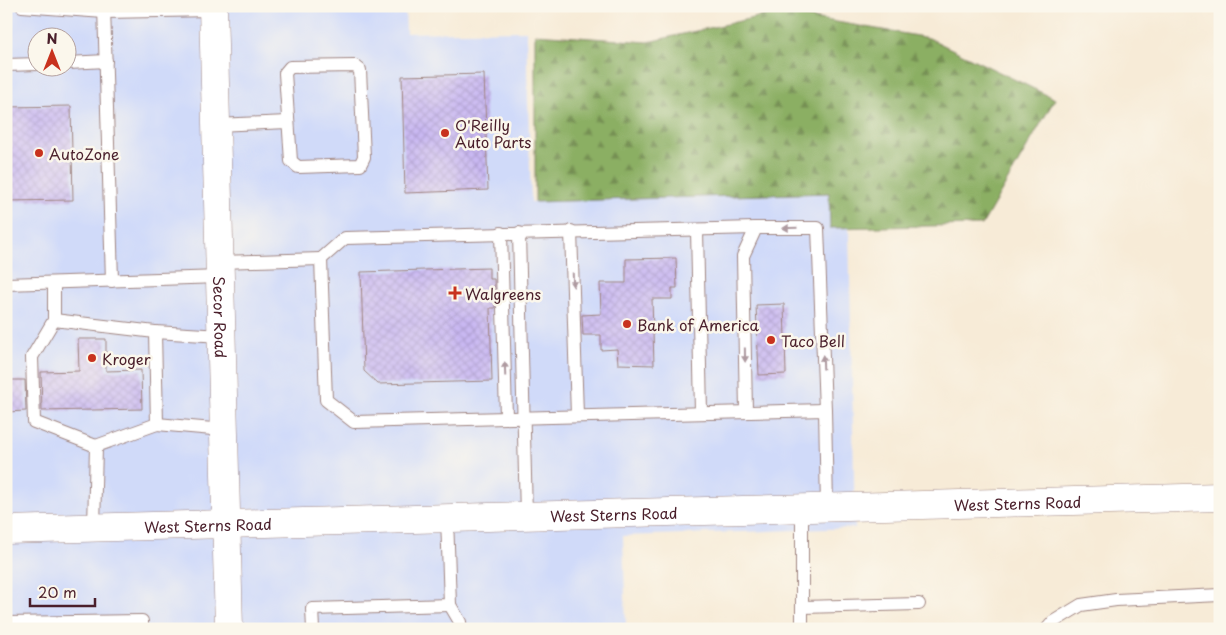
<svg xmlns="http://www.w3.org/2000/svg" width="1226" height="635" font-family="'Playpen Sans',sans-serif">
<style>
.built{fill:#d0daf9;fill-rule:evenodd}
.forest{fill:url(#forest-firs);stroke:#6a6747}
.building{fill:url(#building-cross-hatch)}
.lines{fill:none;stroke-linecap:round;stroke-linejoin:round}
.service-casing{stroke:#a08581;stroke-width:14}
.tertiary-casing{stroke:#a08581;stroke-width:29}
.secondary-casing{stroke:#a08581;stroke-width:29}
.service{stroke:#fff;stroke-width:12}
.tertiary{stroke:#fff;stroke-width:28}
.secondary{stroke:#fff;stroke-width:28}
.oneway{fill:#ae9aa0}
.poi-dot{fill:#c8321e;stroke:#fbf7ec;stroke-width:2}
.labels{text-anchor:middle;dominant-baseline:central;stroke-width:5;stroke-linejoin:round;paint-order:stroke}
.poi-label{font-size:15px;fill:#4a1f2b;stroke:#fbf7ec;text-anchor:start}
.street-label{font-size:15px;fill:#4a1f2b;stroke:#fbf7ec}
</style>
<defs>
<pattern id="forest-firs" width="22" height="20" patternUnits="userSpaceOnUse" patternTransform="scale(1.25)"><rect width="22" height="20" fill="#8baf63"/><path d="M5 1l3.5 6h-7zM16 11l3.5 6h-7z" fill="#748e52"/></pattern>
<pattern id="building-cross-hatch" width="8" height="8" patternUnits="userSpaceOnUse" patternTransform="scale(1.25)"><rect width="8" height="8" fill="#c9b8f2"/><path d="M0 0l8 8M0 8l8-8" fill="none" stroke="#ae9ed0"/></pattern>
</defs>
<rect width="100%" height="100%" fill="#fbf7ec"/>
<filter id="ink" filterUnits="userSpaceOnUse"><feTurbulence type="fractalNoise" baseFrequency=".02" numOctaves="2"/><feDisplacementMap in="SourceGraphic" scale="10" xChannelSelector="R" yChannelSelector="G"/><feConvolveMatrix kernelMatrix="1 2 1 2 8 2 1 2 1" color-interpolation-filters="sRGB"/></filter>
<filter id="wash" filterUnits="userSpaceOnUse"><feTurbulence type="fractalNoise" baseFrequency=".0096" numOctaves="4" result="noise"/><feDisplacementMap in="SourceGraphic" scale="20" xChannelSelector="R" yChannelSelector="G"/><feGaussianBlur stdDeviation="1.12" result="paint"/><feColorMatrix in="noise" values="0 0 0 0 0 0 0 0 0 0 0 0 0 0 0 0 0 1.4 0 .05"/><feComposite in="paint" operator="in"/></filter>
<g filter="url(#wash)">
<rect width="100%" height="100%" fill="#f7ebd7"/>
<path class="built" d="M6,6h399l1,27 120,-2 5,171 299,-9v35l19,-1 6,301 -232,8 3,93h-620zM38,38h30v30h-30z"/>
<polygon class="forest" points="779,12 929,38 1055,99 982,225 830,228 829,193 535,202 535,34 648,42"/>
<g id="blocks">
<g class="building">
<polygon points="484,74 488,190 405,193 402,76"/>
<polygon points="71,106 73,200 6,201 6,107"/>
<polygon points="676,258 677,288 672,288 672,299 652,299 654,365 618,364 617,349 601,350 601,335 583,335 582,315 601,314 600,283 626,283 626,259"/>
<polygon points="489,268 489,279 494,279 495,308 490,308 492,381 378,384 364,371 361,272"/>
<polygon points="784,304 786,374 759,375 756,305"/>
<polygon points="78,339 106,339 106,371 141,370 142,409 42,411 41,372 79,371"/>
<polygon points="6,380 25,380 26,411 6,412"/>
</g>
</g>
</g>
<g filter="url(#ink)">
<use href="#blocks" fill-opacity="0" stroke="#a08581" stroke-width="1"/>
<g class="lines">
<g class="service-casing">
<g id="service">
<polyline points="22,6 104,12 213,10"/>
<polyline points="104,6 112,281"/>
<polyline points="68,63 106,61"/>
<polyline points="6,65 38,64"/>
<polygon points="355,66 360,70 364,157 360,165 298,167 291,161 285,73 290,67"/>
<polyline points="216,125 288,122"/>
<polyline points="697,230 701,412"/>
<polyline points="571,231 577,415"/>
<polyline points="501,233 506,417"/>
<polyline points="519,233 526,515"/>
<polyline points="321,259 345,238 756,228"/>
<polyline points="219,262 321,259 326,400 354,422 825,410 827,507"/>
<polyline points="54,283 54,320 32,357 34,422 96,446"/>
<polyline points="6,284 220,277"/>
<polyline points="54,320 155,332"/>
<polyline points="746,411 743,256 756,228 818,228 825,410"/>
<polyline points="157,424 224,430"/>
<polyline points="94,527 96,446 157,424 155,332 221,336"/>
<polyline points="450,605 460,622 461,629"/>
<polyline points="802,607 919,604"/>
<polyline points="6,623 142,621 142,629"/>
<polyline points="313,629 312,609 450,605 447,517"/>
<polyline points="802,629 802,507"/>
<polyline points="1047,629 1053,622 1081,605 1116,600 1220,595"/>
</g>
</g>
<g class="tertiary-casing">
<g id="tertiary">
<path id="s1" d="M213,6l16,623"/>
</g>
</g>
<g class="secondary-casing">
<g id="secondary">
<path id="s2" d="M6,530l1214,-33"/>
</g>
</g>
<use href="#service" class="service"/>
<use href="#tertiary" class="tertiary"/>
<use href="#secondary" class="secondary"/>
</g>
<defs><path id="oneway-solid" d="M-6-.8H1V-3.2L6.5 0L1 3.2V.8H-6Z" transform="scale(1.25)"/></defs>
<g class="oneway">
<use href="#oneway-solid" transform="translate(790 228) rotate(179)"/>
<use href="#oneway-solid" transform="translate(573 280) rotate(88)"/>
<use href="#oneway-solid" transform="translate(745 355) rotate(89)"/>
<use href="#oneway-solid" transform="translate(823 362) rotate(-92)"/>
<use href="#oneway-solid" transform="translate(505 369) rotate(-92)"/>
</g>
</g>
<g class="poi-dot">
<circle cx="445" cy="133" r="5"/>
<circle cx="39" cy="153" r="5"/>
<path d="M452.5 285.5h5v5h5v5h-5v5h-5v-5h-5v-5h5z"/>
<circle cx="627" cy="324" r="5"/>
<circle cx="771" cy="340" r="5"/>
<circle cx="92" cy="358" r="5"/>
</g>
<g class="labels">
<g class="poi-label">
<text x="455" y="124">O'Reilly<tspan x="455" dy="17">Auto Parts</tspan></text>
<text x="49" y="153">AutoZone</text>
<text x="465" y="293">Walgreens</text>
<text x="637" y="324">Bank of America</text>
<text x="781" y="340">Taco Bell</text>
<text x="102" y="358">Kroger</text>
</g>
<g class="street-label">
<text stroke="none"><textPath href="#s1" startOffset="311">Secor Road</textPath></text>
<text stroke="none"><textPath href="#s2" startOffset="1012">West Sterns Road</textPath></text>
<text stroke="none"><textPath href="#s2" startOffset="608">West Sterns Road</textPath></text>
<text stroke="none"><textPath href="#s2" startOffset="202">West Sterns Road</textPath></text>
</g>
</g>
<rect width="1226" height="635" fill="none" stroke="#fbf7ec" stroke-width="25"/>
<g transform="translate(52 52)"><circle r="24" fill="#fbf7ec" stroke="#b4a19f"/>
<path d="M0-4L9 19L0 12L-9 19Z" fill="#c8321e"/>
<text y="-8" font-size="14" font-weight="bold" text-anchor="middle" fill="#4a1f2b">N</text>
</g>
<path d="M30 598v8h65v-8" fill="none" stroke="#4a1f2b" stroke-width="2.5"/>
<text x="38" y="598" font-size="15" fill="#4a1f2b" stroke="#fbf7ec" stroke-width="4" paint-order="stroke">20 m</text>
</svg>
